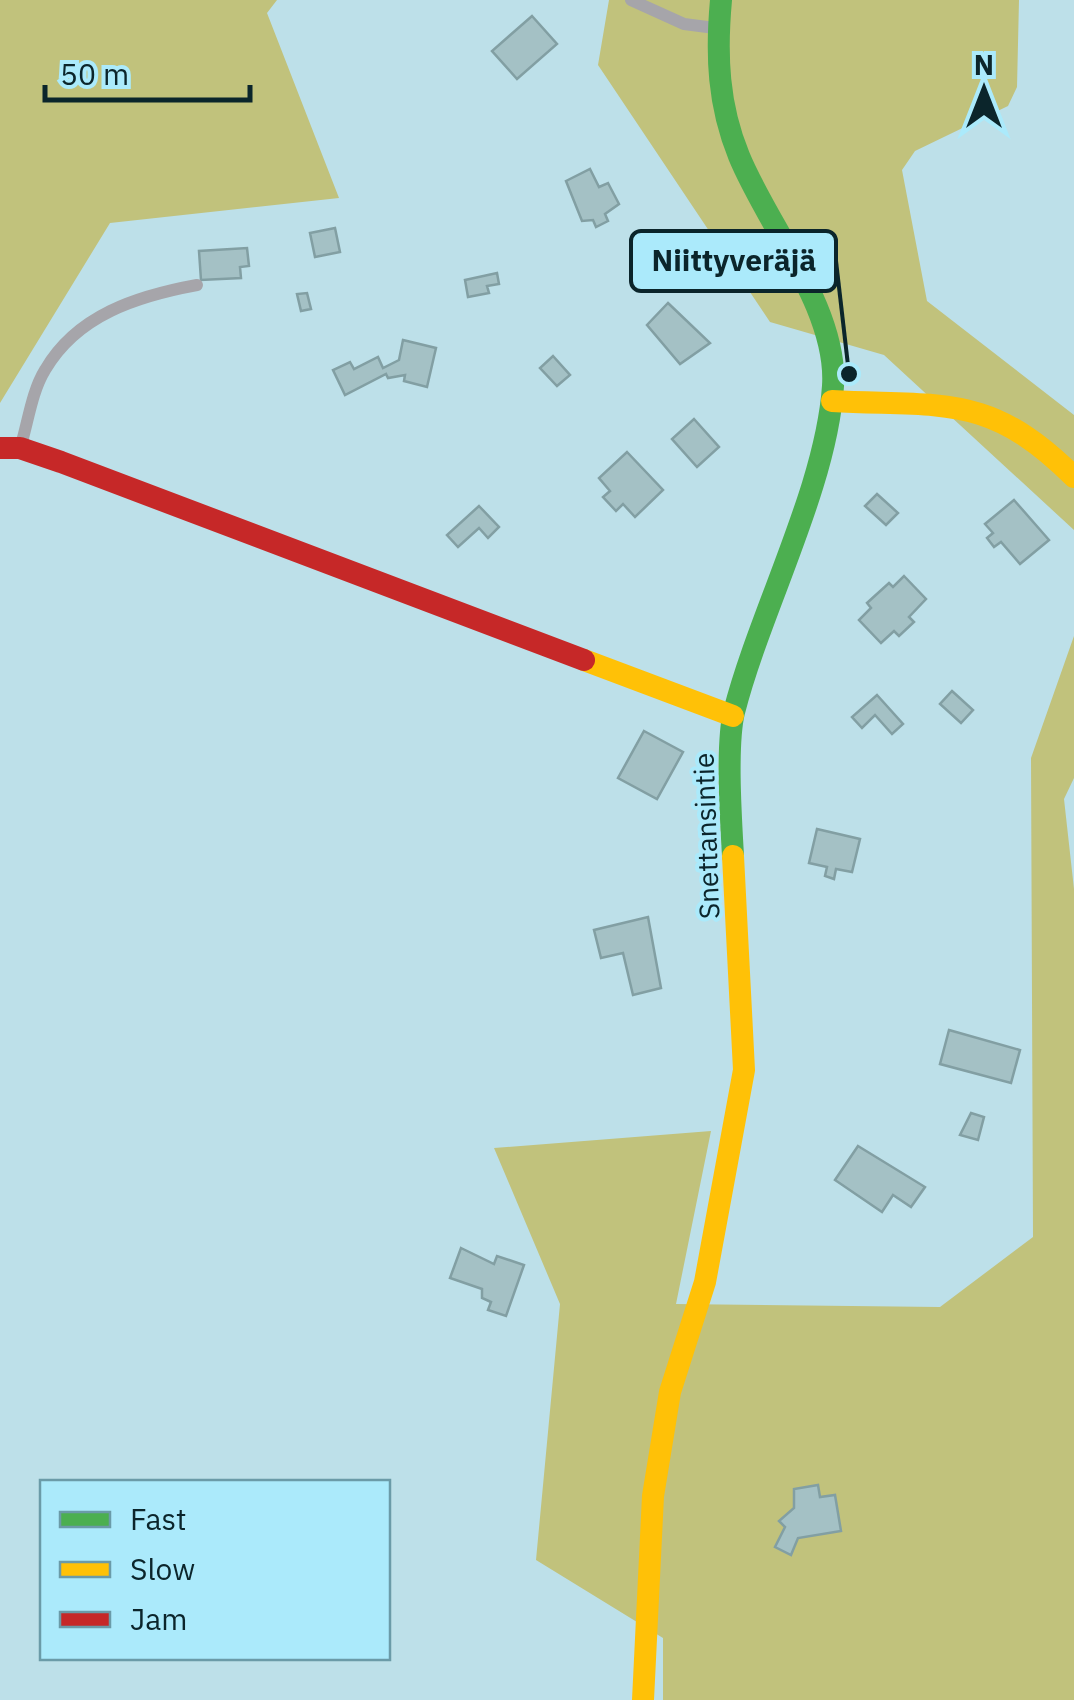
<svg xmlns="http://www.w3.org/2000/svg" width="1074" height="1700" font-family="'IBM Plex Sans',sans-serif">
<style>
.forest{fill:#c1c27c}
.building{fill:#a4c1c5;stroke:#829fa3;stroke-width:2.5}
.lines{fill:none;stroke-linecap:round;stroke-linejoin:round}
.lane{stroke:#a6a5aa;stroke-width:12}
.fast{stroke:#4caf50;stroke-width:22}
.slow{stroke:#ffc107;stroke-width:22}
.jam{stroke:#c62828;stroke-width:22}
.labels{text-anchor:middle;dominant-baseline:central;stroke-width:8;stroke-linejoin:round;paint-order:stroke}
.street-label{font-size:28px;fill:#0b252b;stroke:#abeafb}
.leader{fill:none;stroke:#0b252b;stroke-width:4}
.callout-dot{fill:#0b252b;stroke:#abeafb;stroke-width:4}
.callout{fill:#abeafb;stroke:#0b252b;stroke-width:4}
.callout-label{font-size:30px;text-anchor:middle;font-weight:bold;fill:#0b252b}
</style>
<rect width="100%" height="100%" fill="#bde0e9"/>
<g class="forest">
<polygon points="0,0 277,0 267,13 339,198 110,223 0,403"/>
<polygon points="609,0 1019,0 1017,87 1008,106 915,151 902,170 927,301 1074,415 1074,530 884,355 770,322 598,65"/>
<polygon points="1074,636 1074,778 1064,799 1074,889 1074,1700 663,1700 663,1638 536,1560 560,1304 494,1148 711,1131 676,1304 940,1307 1033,1237 1031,758"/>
</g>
<g class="building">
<polygon points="532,16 557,44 517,79 492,51"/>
<polygon points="590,169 599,187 608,183 619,204 605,214 608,221 596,227 593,220 582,221 566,181"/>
<polygon points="335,228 340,252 315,257 310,233"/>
<polygon points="247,248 249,266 240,267 241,278 201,280 199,251"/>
<polygon points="497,273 499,284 487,286 489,293 468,297 465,280"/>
<polygon points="307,293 311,309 301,311 297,294"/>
<polygon points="668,303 710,343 680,364 647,325"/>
<polygon points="403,340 436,348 427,387 404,381 405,375 388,378 386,374 345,395 333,370 350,362 354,369 378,357 383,368 399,360"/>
<polygon points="553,356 570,375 557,386 540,368"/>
<polygon points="694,419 719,447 697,467 672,439"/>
<polygon points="627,452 663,490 635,517 623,504 616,511 603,497 610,491 599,478"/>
<polygon points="877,494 898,513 886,525 865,506"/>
<polygon points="1014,500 1049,540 1020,564 1001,542 994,547 987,538 993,533 985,524"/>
<polygon points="479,506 499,527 488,538 479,528 458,547 447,535"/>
<polygon points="904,576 926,599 909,617 914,622 899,636 894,631 881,643 859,620 871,608 867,603 889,583 893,587"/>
<polygon points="952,691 973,710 961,723 940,704"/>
<polygon points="877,695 903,724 892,734 875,715 862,728 852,717"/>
<polygon points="644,731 683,752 657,799 618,778"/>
<polygon points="817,829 860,839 852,872 836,869 834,879 825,876 827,867 809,863"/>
<polygon points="648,917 661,988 633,995 623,953 601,958 594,930"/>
<polygon points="949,1030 1020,1050 1011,1083 940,1064"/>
<polygon points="971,1113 984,1117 978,1140 960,1135"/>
<polygon points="858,1146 925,1187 911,1207 893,1195 882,1212 835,1180"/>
<polygon points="461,1248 494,1264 497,1256 524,1265 506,1316 488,1310 491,1302 482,1298 482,1289 450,1278"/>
<polygon points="818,1485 820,1497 835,1495 841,1531 798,1538 791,1555 775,1547 785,1527 779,1521 794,1508 794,1489"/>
</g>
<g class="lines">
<g class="lane">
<polyline points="631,0 684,24 715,28"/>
<path d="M21,445c7,-23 11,-54 24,-75 32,-55 92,-74 152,-85"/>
</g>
<path class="fast" d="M721,0c-5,55 -3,105 18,156 28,69 99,153 94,230 -7,103 -73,224 -99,326 -8,34 -3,108 -1,144"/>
<g class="slow">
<path d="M832,401c110,6 157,-9 242,76"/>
<polyline points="584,660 733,716"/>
<polyline points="643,1700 653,1496 670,1392 705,1282 744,1070 733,856"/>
</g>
<polyline class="jam" points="0,448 20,448 61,462 584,660"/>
</g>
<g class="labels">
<g class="street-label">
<text transform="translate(706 836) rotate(-92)">Snettansintie</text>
</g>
</g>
<path class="leader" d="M849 374L836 261"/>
<circle class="callout-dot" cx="849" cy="374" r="10"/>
<rect class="callout" x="631" y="231" width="205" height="60" rx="10"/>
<g class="callout-label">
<text x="734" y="271">Niittyveräjä</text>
</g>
<rect x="40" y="1480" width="350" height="180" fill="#abeafb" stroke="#6b9ba8" stroke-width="2.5"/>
<rect x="60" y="1512" width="50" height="15" fill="#4caf50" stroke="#6b9ba8" stroke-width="2.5"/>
<text x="130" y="1530" font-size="30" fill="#0b252b">Fast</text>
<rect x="60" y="1562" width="50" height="15" fill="#ffc107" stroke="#6b9ba8" stroke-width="2.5"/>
<text x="130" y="1580" font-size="30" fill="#0b252b">Slow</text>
<rect x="60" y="1612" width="50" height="15" fill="#c62828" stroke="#6b9ba8" stroke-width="2.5"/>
<text x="130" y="1630" font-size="30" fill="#0b252b">Jam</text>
<g transform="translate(984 90)" stroke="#abeafb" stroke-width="8" paint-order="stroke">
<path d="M0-8L18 38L0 25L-18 38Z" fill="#0b252b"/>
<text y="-15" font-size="28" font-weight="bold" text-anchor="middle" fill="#0b252b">N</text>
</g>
<path d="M45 85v15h205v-15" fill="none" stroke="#0b252b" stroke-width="5"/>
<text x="60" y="85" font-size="30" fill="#0b252b" stroke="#abeafb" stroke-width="8" paint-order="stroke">50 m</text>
</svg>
